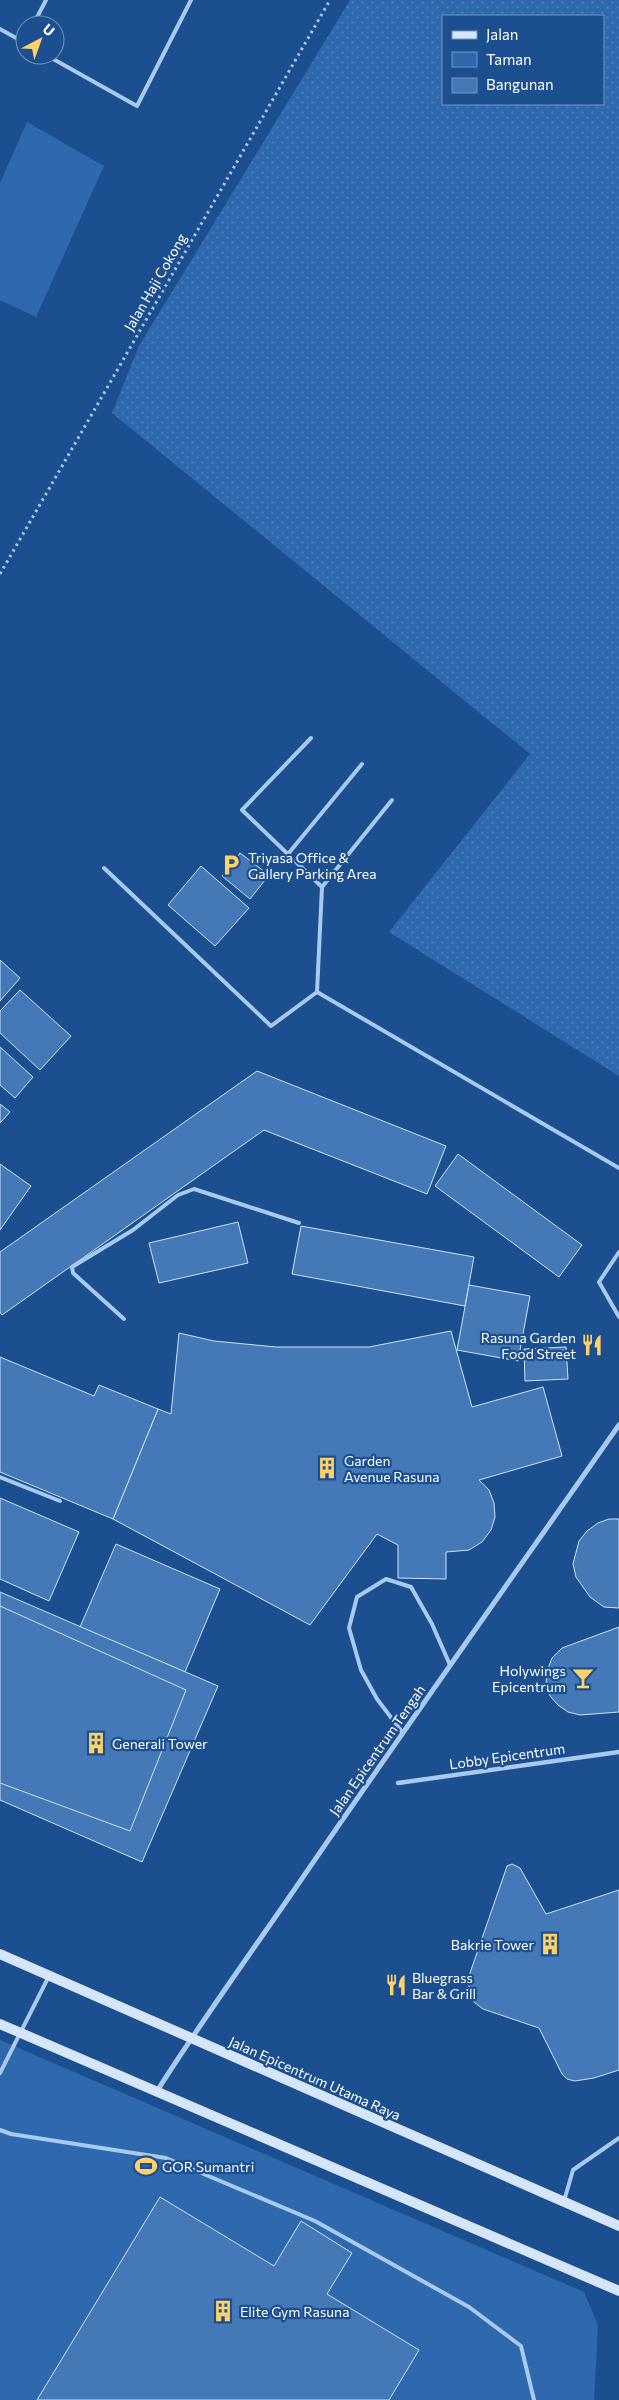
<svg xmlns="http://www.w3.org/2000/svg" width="619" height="2400" font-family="Commissioner,sans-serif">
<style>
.grass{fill:url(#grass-dots);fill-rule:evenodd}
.park{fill:#2e69ad}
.building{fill:#4478b7;stroke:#cfe3fa}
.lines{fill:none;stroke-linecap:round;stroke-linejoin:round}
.path{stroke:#a9c9ee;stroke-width:3;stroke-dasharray:2.5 4;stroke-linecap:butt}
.service{stroke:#a9c9ee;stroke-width:4}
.pedestrian{stroke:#a9c9ee;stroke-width:4.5}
.minor{stroke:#a9c9ee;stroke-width:5}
.secondary{stroke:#d6e6fa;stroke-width:10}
.labels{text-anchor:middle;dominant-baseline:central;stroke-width:4.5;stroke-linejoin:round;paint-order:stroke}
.street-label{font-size:14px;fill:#fff;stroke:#1b4f8f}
.poi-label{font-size:14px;fill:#fff;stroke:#1b4f8f;text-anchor:start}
</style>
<defs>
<pattern id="grass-dots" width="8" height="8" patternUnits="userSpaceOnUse" patternTransform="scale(1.25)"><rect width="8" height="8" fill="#2e69ad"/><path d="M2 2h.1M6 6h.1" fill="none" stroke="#4d80b9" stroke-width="1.8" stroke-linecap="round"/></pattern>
</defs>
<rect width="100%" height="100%" fill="#1b4f8f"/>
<path class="grass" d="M350,0h269v1076l-230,-144 141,-178 -418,-341 27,-67zM443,16h160v88h-160z"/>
<g class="park">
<polygon points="27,122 104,166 36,317 0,300 0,183"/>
<polygon points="0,2040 584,2292 598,2325 594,2400 0,2400"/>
</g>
<g class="building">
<polygon points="240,853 269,875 250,899 222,876"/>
<polygon points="201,866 249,908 215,946 168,905"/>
<polygon points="0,960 20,978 0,1001"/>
<polygon points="20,990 71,1036 40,1070 0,1033 0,1011"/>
<polygon points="0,1047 33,1077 15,1098 0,1085"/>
<polygon points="257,1071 446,1146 427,1194 264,1130 2,1315 0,1312 0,1252"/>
<polygon points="0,1104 10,1112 0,1123"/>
<polygon points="458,1154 582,1245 559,1277 435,1186"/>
<polygon points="0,1164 31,1186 0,1230"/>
<polygon points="238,1222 248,1263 159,1283 149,1243"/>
<polygon points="301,1226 474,1257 465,1306 292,1274"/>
<polygon points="469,1285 530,1296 518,1361 457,1350"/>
<polygon points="451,1331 472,1407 543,1387 562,1456 479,1480 489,1490 494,1503 495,1517 491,1530 482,1542 469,1550 446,1552 446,1579 398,1578 398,1545 377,1534 310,1625 113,1519 158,1409 171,1414 179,1333 214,1341 276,1347 369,1347"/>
<polygon points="566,1347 568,1379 525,1381 524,1349"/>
<polygon points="0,1357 94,1396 99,1385 158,1409 113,1519 0,1472"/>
<polygon points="0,1498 79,1532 49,1601 0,1579"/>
<polygon points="609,1519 619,1519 619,1608 604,1607 590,1597 576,1577 573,1564 579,1541 587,1531 598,1523"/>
<polygon points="116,1544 220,1589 185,1672 80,1627"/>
<polygon points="0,1592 218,1686 142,1862 0,1800"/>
<polygon points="0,1606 186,1690 130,1831 0,1783"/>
<polygon points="619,1627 619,1712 580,1715 568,1712 558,1705 550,1696 546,1685 547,1671 552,1658 562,1648"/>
<polygon points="512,1864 520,1868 546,1914 619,1890 619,2070 594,2078 575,2081 567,2079 562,2074 539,2028 483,2009 474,2002 468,1983 470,1973 505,1872 507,1866"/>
<polygon points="160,2197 274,2266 301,2221 352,2253 327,2294 419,2350 389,2400 37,2400"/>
</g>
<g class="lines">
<polyline class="path" points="0,574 330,0"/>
<g class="service">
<polyline points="33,25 46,0"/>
<polyline points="0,29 25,43"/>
<polyline points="46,55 137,106 191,0"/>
<polyline points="311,738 242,810 322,887 317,992"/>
<polyline points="288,854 362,764"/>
<polyline points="104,868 271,1026 317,992"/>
<polyline points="322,887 392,800"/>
<polyline points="317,992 619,1168"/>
<polyline points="619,1252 599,1282 619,1317"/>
<polyline points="124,1319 73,1273 72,1267 133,1230 178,1195 194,1189 299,1223"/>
<polyline points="0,1477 60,1501"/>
<polyline points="402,1732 377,1699 361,1670 349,1628 357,1597 386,1579 411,1587 432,1624 450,1665"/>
<polyline points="0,2073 49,1976"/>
<polyline points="0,2130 11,2134 166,2158 315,2221 469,2307 521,2346 534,2400"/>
<polyline points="564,2201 573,2170 619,2138"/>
</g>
<polyline class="pedestrian" points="398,1783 619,1752"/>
<path class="minor" d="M157,2091c42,-66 88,-130 133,-195 108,-158 219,-314 329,-471"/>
<g class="secondary">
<polyline points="0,1954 619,2226"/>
<polyline points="0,2024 619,2291"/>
</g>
</g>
<defs>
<g id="parking-bare" transform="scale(1.725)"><path d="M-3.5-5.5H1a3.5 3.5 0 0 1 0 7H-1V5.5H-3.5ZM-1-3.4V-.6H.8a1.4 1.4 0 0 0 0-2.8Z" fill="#ffd166" stroke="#1b4f8f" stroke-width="2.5" paint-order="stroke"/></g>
<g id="restaurant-bare" transform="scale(1.725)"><path d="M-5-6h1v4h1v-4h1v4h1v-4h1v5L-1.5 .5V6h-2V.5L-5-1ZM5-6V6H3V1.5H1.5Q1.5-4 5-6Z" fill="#ffd166" stroke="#1b4f8f" stroke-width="2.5" paint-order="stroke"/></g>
<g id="building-bare" transform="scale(1.725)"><path d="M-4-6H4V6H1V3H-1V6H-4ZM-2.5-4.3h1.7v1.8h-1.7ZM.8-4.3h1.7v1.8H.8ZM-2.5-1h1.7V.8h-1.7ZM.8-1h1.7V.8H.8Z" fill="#ffd166" stroke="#1b4f8f" stroke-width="2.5" paint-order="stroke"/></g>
<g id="bar-bare" transform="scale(1.725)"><path d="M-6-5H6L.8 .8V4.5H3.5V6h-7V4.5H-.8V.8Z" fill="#ffd166" stroke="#1b4f8f" stroke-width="2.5" paint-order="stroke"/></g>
<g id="stadium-bare" transform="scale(1.725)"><path d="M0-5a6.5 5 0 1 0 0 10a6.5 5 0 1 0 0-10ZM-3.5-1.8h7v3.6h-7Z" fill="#ffd166" stroke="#1b4f8f" stroke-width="2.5" paint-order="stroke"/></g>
</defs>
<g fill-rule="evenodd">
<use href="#parking-bare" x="231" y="865"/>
<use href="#restaurant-bare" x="592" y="1345"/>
<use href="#building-bare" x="327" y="1468"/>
<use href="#bar-bare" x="583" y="1678"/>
<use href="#building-bare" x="96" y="1743"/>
<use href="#building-bare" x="550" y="1944"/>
<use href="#restaurant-bare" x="396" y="1985"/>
<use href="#stadium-bare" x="146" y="2166"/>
<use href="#building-bare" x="223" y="2311"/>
</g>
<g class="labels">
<g class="street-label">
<text transform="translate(155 282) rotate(-60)">Jalan Haji Cokong</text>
<text transform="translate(377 1750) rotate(-55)">Jalan Epicentrum Tengah</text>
<text transform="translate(507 1756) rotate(-8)">Lobby Epicentrum</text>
<text transform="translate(315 2078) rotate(24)">Jalan Epicentrum Utama Raya</text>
</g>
<g class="poi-label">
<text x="248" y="857">Triyasa Office &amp;<tspan x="248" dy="16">Gallery Parking Area</tspan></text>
<text x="576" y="1337" text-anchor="end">Rasuna Garden<tspan x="576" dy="16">Food Street</tspan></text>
<text x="344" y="1460">Garden<tspan x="344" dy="16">Avenue Rasuna</tspan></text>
<text x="566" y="1670" text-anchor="end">Holywings<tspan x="566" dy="16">Epicentrum</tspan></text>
<text x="112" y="1743">Generali Tower</text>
<text x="534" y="1944" text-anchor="end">Bakrie Tower</text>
<text x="412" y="1977">Bluegrass<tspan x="412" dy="16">Bar &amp; Grill</tspan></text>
<text x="162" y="2166">GOR Sumantri</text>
<text x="240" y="2311">Elite Gym Rasuna</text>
</g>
</g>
<rect x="442" y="15" width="162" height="90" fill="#1b4f8f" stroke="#7695bc"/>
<rect x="452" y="31" width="25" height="8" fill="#d6e6fa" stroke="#7695bc"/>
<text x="486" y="40" font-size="15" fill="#ffffff">Jalan</text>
<rect x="452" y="52" width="25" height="15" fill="#2e69ad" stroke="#7695bc"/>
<text x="486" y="65" font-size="15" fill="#ffffff">Taman</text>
<rect x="452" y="78" width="25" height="15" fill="#4478b7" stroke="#7695bc"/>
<text x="486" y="90" font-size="15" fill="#ffffff">Bangunan</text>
<g transform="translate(40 40) rotate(41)"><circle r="24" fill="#1b4f8f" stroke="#7695bc"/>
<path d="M0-4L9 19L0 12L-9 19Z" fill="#ffd166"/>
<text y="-8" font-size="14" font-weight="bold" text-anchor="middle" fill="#ffffff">U</text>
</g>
</svg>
